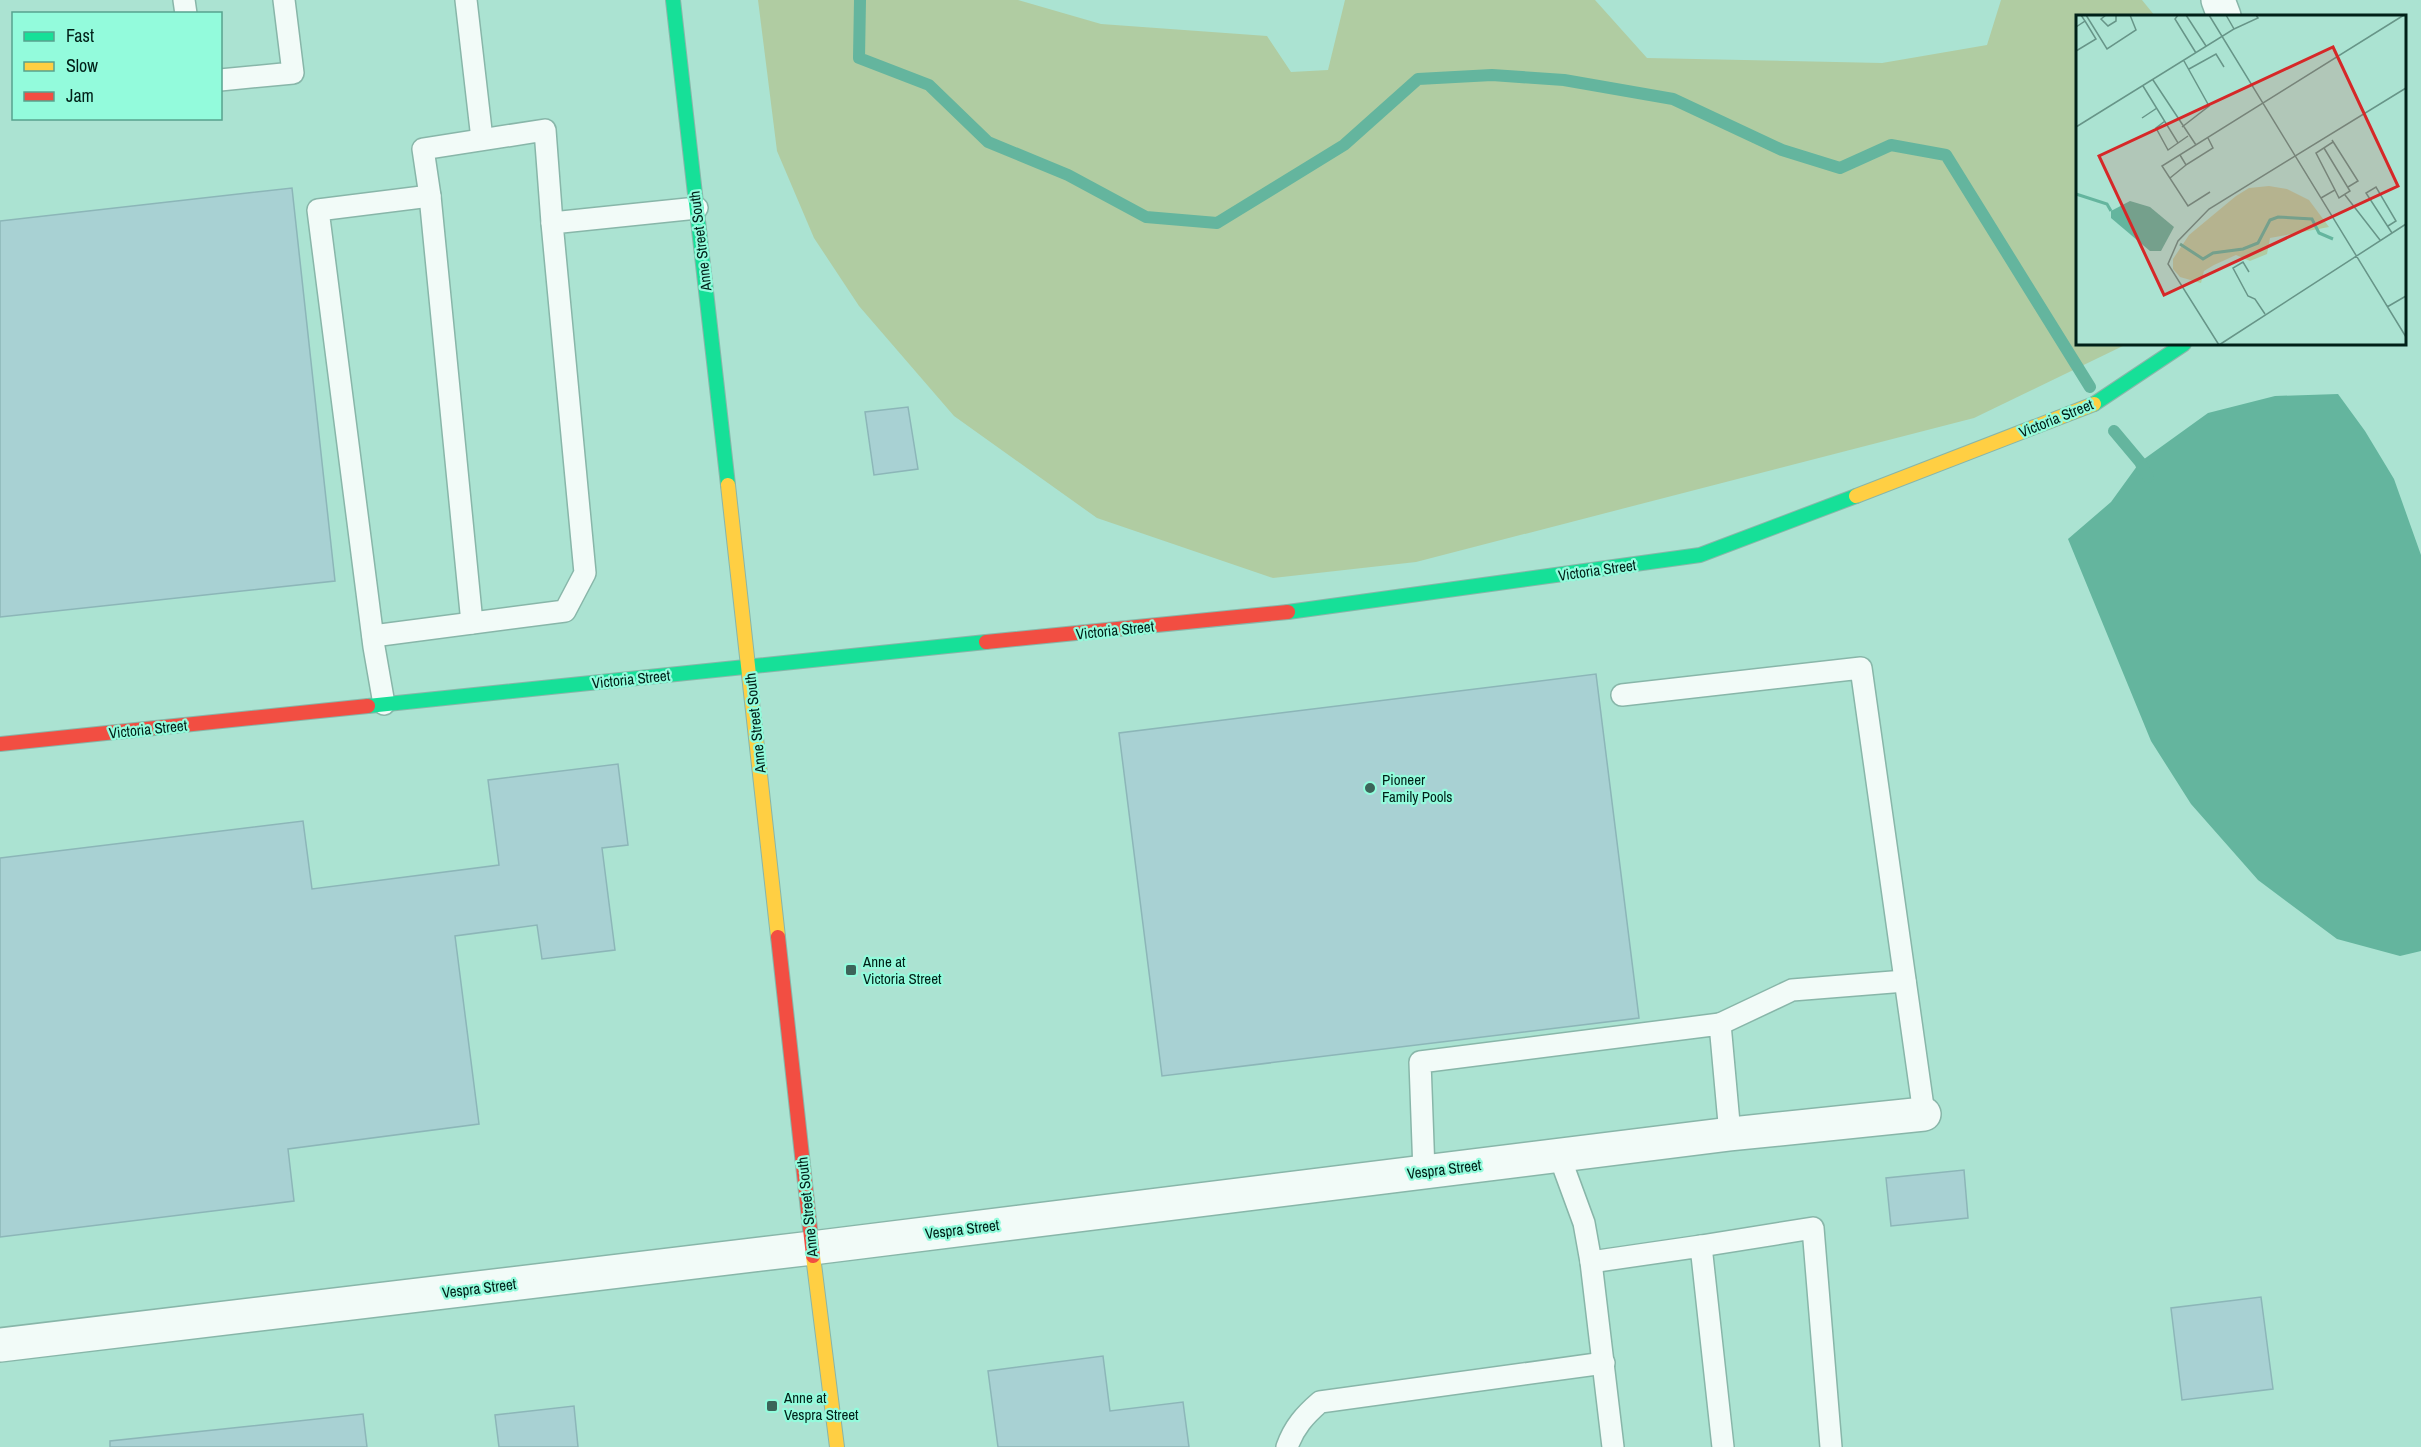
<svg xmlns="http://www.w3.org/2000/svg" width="2421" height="1447" font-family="'Archivo Narrow',sans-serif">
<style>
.green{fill:#b0cca2}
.water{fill:#64b59e}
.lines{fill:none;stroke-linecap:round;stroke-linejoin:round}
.stream{stroke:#64b59e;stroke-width:12}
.building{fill:#a8d1d3;stroke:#8cb6b8;stroke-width:1.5}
.lane-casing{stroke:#88b6a9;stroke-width:24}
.street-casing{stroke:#88b6a9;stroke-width:36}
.fast-casing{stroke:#88b6a9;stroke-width:16}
.slow-casing{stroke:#88b6a9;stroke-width:16}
.jam-casing{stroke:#88b6a9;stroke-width:16}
.lane{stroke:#f2fbf8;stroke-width:21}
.street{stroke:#f2fbf8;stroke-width:33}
.fast{stroke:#16e098;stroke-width:14}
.slow{stroke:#ffcf43;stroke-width:14}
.jam{stroke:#f24e42;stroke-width:14}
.poi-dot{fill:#3c6459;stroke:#93fbdc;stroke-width:2}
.labels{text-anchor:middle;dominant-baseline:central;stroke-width:4.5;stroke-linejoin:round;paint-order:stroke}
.street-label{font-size:15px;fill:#002018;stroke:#93fbdc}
.poi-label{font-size:15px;fill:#002018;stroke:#93fbdc;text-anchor:start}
.inset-river{fill:none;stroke:#64b59e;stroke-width:3}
.inset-road{fill:none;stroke:#679588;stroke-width:1.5}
.view{fill:#d62828;fill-opacity:0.15;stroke:#d62828;stroke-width:3}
.inset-edge{fill:none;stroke:#002018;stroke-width:3}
</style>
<rect width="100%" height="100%" fill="#abe3d2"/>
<polygon class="green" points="758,0 1018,0 1101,24 1267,36 1291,72 1328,70 1345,0 1595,0 1647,58 1882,63 1987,45 2001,0 2142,0 2155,16 2078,16 2078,344 2127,344 1974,418 1416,562 1273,578 1097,518 954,416 859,306 814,238 777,151"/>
<polygon class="water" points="2338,394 2365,431 2394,479 2421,555 2421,951 2400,956 2337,939 2258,880 2191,804 2151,741 2068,539 2111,502 2140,462 2208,413 2275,396"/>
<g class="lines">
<g class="stream">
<polyline points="860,0 859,58 929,85 988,142 1068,175 1146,217 1217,223 1344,145 1418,79 1492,75 1564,80 1673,99 1782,150 1840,168 1891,145 1946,155 2090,387"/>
<polyline points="2114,431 2140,462 2148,477"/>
</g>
</g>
<g class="building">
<polygon points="292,188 335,581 0,617 0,221"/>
<polygon points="908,407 918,469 874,475 865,412"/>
<polygon points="1596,674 1639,1018 1162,1076 1119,733"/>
<polygon points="618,764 628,845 602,848 615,950 542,959 537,925 455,936 479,1124 288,1149 294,1201 0,1237 0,858 303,821 312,889 499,865 488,780"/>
<polygon points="1964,1170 1968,1218 1891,1226 1886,1178"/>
<polygon points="2261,1297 2273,1389 2182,1400 2171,1308"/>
<polygon points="1103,1356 1110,1411 1183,1402 1189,1447 998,1447 988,1371"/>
<polygon points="574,1406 578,1447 499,1447 495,1415"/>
<polygon points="363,1414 367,1447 110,1447 110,1441"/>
</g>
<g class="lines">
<g class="lane-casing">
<g id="lane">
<polyline points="184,0 186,14"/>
<polyline points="466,0 482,139"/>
<polyline points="220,80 293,73 284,0"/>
<polyline points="472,623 430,196 423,149 545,130 552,223"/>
<polyline points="373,636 565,611 585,573 552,223 697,208"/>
<polyline points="1622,695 1861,668 1924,1114"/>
<polyline points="384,704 374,647 318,210 430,196"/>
<polyline points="1720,1024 1792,990 1905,981"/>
<polyline points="1559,1155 1584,1223 1591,1262 1613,1447"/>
<polyline points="1424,1172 1420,1062 1720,1024 1730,1134"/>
<polyline points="1701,1246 1813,1228 1831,1447"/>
<polyline points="1591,1262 1701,1246 1723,1447"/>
<path d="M1287,1447c7,-20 18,-32 33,-45l284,-39"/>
</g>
</g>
<g class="street-casing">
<g id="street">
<polyline points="2218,0 2224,16"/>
<polyline points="0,1345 812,1248 1730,1134 1924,1114"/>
</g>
</g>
<g class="fast-casing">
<g id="fast">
<polyline points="673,0 728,485"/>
<polyline points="2094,404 2184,344"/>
<polyline points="1288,612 1700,555 1856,496"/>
<polyline points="368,706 986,642"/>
</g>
</g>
<g class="slow-casing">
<g id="slow">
<polyline points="728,485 778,937"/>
<polyline points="1856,496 2094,404"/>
<polyline points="813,1256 837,1447"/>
</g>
</g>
<g class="jam-casing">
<g id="jam">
<polyline points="986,642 1288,612"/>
<polyline points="0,744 368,706"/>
<polyline points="778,937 813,1256"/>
</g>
</g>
<use href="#lane" class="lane"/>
<use href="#street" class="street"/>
<use href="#fast" class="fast"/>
<use href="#slow" class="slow"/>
<use href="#jam" class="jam"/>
</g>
<g class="poi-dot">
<circle cx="1370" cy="788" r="6"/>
<rect x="845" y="964" width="12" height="12" rx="3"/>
<rect x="766" y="1400" width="12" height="12" rx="3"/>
</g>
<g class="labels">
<g class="street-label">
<text transform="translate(700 241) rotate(-97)">Anne Street South</text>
<text transform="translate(2056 418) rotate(-22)">Victoria Street</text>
<text transform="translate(1597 570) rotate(-8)">Victoria Street</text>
<text transform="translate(1115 630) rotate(-6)">Victoria Street</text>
<text transform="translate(631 679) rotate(-6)">Victoria Street</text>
<text transform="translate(755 723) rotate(-96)">Anne Street South</text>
<text transform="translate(148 729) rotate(-6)">Victoria Street</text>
<text transform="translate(1444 1169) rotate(-7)">Vespra Street</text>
<text transform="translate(807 1207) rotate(-96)">Anne Street South</text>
<text transform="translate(962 1229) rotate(-7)">Vespra Street</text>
<text transform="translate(479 1288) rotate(-7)">Vespra Street</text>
</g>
<g class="poi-label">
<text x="1382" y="779">Pioneer<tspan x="1382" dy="17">Family Pools</tspan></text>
<text x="863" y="961">Anne at<tspan x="863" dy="17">Victoria Street</tspan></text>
<text x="784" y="1397">Anne at<tspan x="784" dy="17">Vespra Street</tspan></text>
</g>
</g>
<g transform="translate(2076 15)">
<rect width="330" height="330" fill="#abe3d2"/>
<path d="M193,171l18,3 22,11 20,27 -59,11 -3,16 -17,7 -14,-6 -22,10 -10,6 -3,12 -21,-6 -7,-8v-10l16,-24 47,-39 13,-8z" fill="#b0cca2"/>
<path d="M54,186l20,6 24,20 -13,24h-11l-39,-33v-7z" fill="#64b59e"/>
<path class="inset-river" d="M0,179l31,10 4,7M104,229l23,15 10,-6 30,-4 15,-6 12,-23 8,-3 34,2 7,14 14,6"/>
<path class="inset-road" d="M10,0l21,34 29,-19 -6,-15M30,0l-5,4 7,7 8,-5v-6M102,0l-3,4 21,34M110,0l20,31M133,0l197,322M0,12l9,-6 -4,-6M158,14l24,-11 -2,-3M0,36l20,-12 -11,-18M113,54l27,-15 8,13M77,65l43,65M67,71l35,57 10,-7M66,103l15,-10M89,106l-9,7 12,22 10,-7M0,112l158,-98 -8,-14M106,112l27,-21 -25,-45M256,125l26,41 -10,6M248,133l26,43 -11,7 -4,-8M104,140l6,10 27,-17 -5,-10M94,163l16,-13M134,177l-22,14 -26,-40 242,-151M269,180l35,45M245,183l14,-8 -19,-37 17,-11M312,211l8,-5 -20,-34 -10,6 26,40M173,257l-6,-10 -10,6 15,28 7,3 10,15M311,292l19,-11M143,330l-51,-81 10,-23 31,-32 197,-121M143,330l187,-121"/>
<path class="view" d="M257,32l65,139 -234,109 -65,-139z"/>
<rect width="330" height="330" class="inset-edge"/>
</g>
<rect x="12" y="12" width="210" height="108" fill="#93fbdc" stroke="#58a38e" stroke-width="1.5"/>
<rect x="24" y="32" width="30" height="9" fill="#16e098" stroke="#58a38e" stroke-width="1.5"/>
<text x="66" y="42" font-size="18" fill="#002018">Fast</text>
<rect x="24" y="62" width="30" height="9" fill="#ffcf43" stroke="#58a38e" stroke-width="1.5"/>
<text x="66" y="72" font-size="18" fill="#002018">Slow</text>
<rect x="24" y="92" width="30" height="9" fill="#f24e42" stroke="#58a38e" stroke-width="1.5"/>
<text x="66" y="102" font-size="18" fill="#002018">Jam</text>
</svg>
